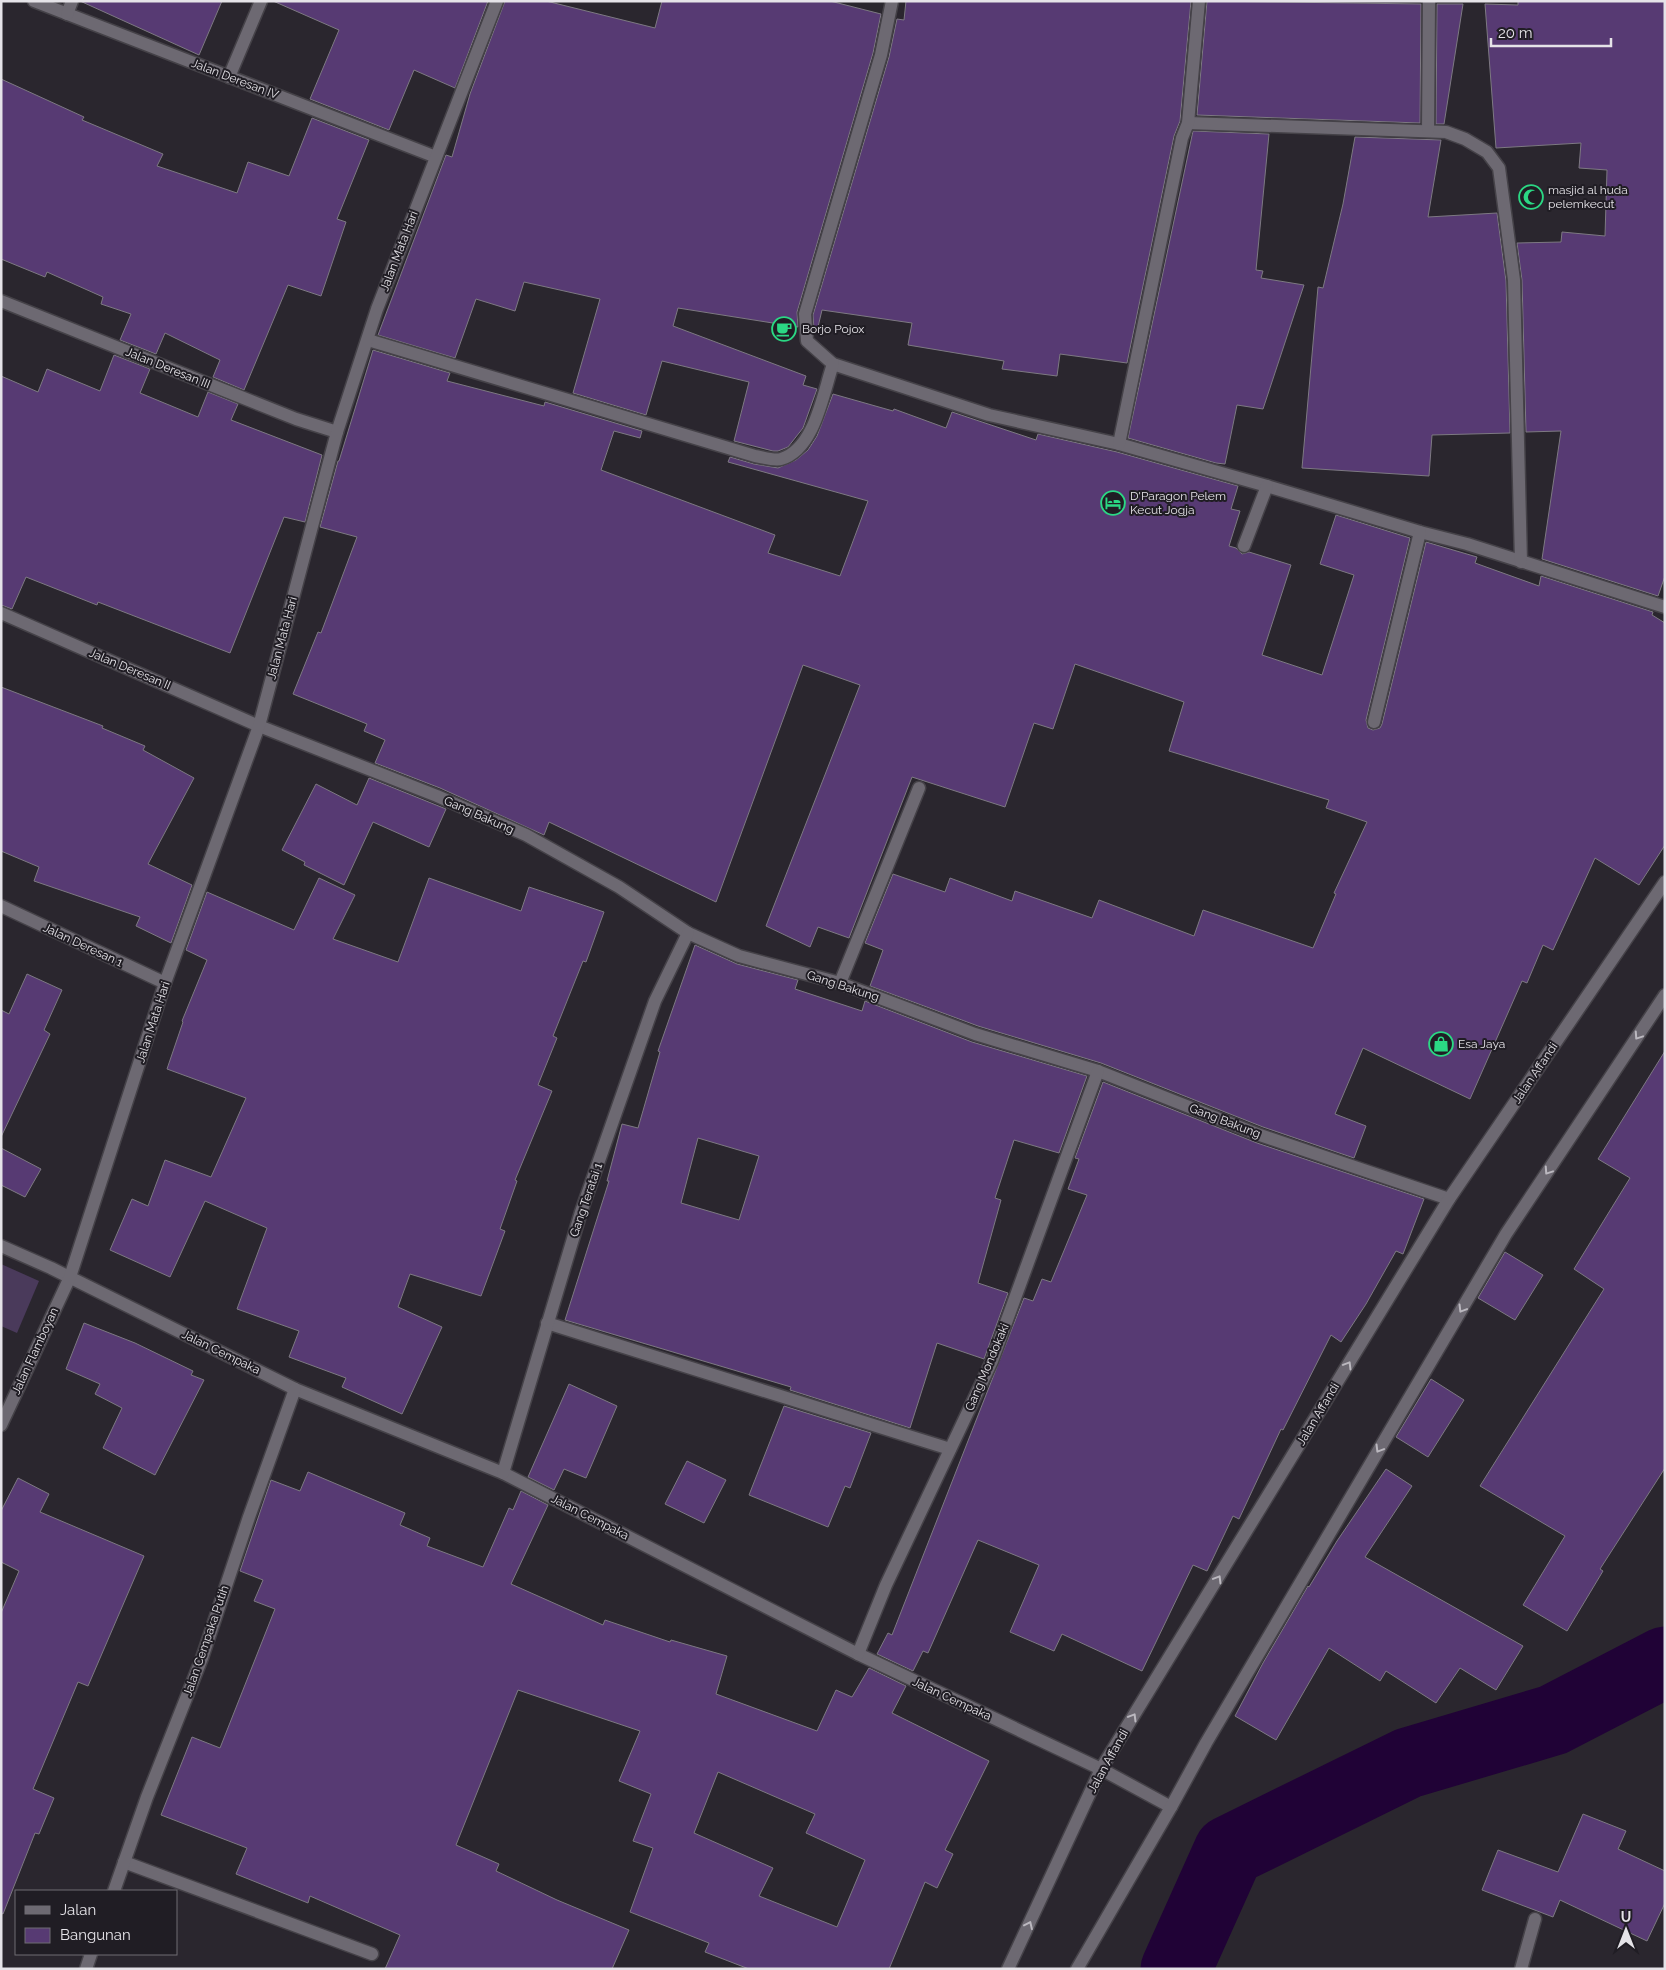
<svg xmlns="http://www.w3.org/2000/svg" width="1666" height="1970" font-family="Raleway,sans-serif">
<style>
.green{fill:#4a3a5b}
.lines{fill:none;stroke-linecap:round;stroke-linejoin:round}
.river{stroke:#200236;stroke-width:71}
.building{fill:#573a73;stroke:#7d7982;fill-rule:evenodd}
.street-casing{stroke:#454248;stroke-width:15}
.secondary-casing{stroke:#454248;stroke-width:15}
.street{stroke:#6d6972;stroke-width:12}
.secondary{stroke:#6d6972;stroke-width:12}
.oneway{stroke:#bbb8bf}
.labels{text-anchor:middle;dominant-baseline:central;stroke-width:4;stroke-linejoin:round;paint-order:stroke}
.street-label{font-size:12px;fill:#e5e3e8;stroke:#201d24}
.poi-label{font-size:12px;fill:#e5e3e8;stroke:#201d24;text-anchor:start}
</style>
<rect width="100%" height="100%" fill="#2a262e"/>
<polygon class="green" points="1,1264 39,1281 17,1333 1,1326"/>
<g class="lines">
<polyline class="river" points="1176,1969 1229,1851 1408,1763 1553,1720 1665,1662"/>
</g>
<g class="building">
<polygon points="80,1 222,1 199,55"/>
<polygon points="273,1 488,1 455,88 414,70 389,130 310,99 339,30"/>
<polygon points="505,1 546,1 655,28 662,1 830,1 881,14 873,53 797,312 798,327 678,308 673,326 806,376 803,385 817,389 803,428 788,447 778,451 773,451 734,441 749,382 662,361 646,415 573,393 600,299 524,282 515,311 476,299 455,358 378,335 446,155 452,157 470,94"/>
<polygon points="906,1 1191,1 1180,121 1174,136 1127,363 1060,354 1057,376 1002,369 1004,361 908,345 912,323 822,310 817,331 814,330 813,315 889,57 897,19 904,20"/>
<polygon points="1207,1 1421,4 1420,123 1197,115"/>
<polygon points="1518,1 1665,1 1665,576 1658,596 1542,559 1561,431 1526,432 1522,280 1517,243 1561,242 1562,232 1605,236 1607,170 1579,168 1581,143 1496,148 1485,4 1518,5"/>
<polygon points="1437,4 1463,4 1444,124 1436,124"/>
<polygon points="1,79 84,117 82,120 163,154 157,166 237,193 248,162 289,176 312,118 369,140 337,219 346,222 321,296 288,285 244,390 213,377 220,360 165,333 156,354 120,340 131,314 101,304 103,297 47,272 45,277 1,259"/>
<polygon points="1193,131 1269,134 1256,270 1263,271 1261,278 1304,285 1263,409 1237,405 1225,464 1216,463 1128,438"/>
<polygon points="1355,137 1441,140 1428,217 1497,213 1506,281 1510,433 1432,435 1429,476 1302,468 1318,287 1323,288 1343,204"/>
<polygon points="373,350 450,373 447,381 544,406 545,402 642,431 640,438 614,431 601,470 775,535 768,553 840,576 868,501 728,462 730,457 754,464 778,468 796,460 808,450 817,436 833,394 893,411 894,409 946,428 952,412 1036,440 1038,434 1117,452 1238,486 1231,509 1240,511 1229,546 1236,548 1242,554 1249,552 1291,565 1262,655 1322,675 1354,575 1320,564 1336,515 1410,538 1366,720 1368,728 1373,730 1380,728 1382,724 1426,542 1477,557 1475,563 1539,586 1541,576 1653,612 1652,615 1665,623 1665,845 1639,885 1595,858 1553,950 1543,945 1527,983 1522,981 1470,1099 1363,1048 1335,1114 1366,1126 1354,1158 1263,1127 1101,1063 978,1026 870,986 883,950 865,943 893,874 945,892 950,878 1012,901 1015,891 1092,918 1099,900 1194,936 1203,910 1313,948 1336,894 1334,893 1367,822 1326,808 1329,800 1169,751 1184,702 1075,664 1053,729 1034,723 1005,807 912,777 849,938 818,927 810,947 766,926 860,685 803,665 716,902 549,822 544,835 440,788 375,763 385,740 364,731 367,724 293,694 318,632 321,633 357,537 320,527 338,461 339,461"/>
<polygon points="114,355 150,369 140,393 198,417 208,392 238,404 231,420 322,455 305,522 284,517 230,653 98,602 97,605 26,577 12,609 1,605 1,376 38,392 47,369 100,391"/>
<polygon points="1,687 103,726 102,728 145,746 143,750 194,778 148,864 192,885 171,943 136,926 140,917 34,881 39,867 1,851"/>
<polygon points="369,778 446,809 429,847 373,822 344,885 304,865 305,862 282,850 316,784 357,805"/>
<polygon points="319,878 355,895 333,939 398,962 429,878 521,911 529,887 604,912 586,962 583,961 553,1036 557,1038 538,1085 552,1091 515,1180 517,1181 500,1229 505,1231 481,1296 410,1274 398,1307 442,1327 402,1414 342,1387 346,1378 289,1357 299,1331 237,1309 267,1228 205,1201 170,1277 110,1250 132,1199 148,1206 165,1160 211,1177 246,1098 167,1069 183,1022 182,1021 207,960 186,950 207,892 294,930"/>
<path d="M695,945l42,19 61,16 -3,9 67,22 3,-10 107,41 115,34 -28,77 -45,-13 -19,58 6,2 -23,83 30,10 -24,66 -47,-16 -27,85 -120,-38 1,-3 -226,-67 44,-139h-2l15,-57 16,4 22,-76 -2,-1zM698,1138l61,18 -20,64 -58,-17z"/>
<polygon points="27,974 62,990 44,1030 50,1034 1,1137 1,1010 9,1014"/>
<polygon points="1665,1051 1665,1468 1600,1569 1603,1571 1567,1631 1523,1605 1565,1536 1480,1486 1604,1289 1574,1269 1630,1178 1598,1159"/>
<polygon points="1103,1082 1257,1143 1424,1199 1403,1254 1396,1251 1366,1304 1341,1342 1331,1335 1283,1430 1281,1429 1239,1519 1233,1516 1207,1571 1193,1565 1142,1671 1062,1634 1054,1651 1010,1632 1039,1565 978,1540 928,1653 923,1651 913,1671 877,1654 888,1633 892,1635 1024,1298 1033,1301 1042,1279 1051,1282 1087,1195 1068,1189 1079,1159 1075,1158"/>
<polygon points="1,1148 41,1169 25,1197 1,1185"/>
<polygon points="1505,1252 1543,1275 1515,1320 1478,1298"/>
<polygon points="84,1323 135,1343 193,1371 191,1375 204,1380 155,1475 103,1448 122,1408 95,1394 100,1384 66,1369"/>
<polygon points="1431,1379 1464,1400 1428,1457 1396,1437"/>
<polygon points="569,1384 617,1406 586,1478 564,1469 554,1490 528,1477"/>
<polygon points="784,1406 871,1433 850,1488 845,1486 828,1527 749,1495"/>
<polygon points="687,1461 726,1480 704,1523 665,1504"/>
<polygon points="1386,1469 1412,1486 1365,1557 1523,1646 1496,1690 1460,1668 1436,1703 1386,1671 1380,1681 1329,1648 1276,1740 1235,1716 1263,1663 1308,1586 1309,1587 1337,1541"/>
<path d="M308,1472l97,41 -5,12 30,13 -3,8 56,21 26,-59 4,2 8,-19 27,14 -37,79 92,41 2,-5 65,22 1,-2 56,16 -11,38 101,37 19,-41 16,7 17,-29 37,18 -14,27 97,48 -44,89 8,4 -16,34 -12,-6 -36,87h-140l-44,-17 4,-9 -79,-31 23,-64 -20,-7 18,-47 -32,-13 21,-50 -122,-41 -62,155 43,19 -3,7 61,29 72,30 -17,39h-227l15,-34 -90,-39 -2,7 -72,-29 11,-26 -86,-33 31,-78 28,11 55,-139 -21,-8 9,-21 -23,-9 31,-91 29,11zM718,1772l97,42 -9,19 59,27 -28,67 -78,-31 14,-28 -79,-35z"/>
<polygon points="18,1478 49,1494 40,1512 144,1556 88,1686 78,1682 33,1789 54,1798 39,1834 35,1833 3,1914 1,1913 1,1613 19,1571 1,1562 1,1511"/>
<polygon points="1583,1814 1626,1831 1618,1849 1665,1871 1665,1903 1647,1941 1560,1900 1553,1917 1482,1890 1498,1850 1558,1872"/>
</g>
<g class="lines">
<g class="street-casing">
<g id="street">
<polyline points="34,1 436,157"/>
<polyline points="892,1 881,55 805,314 807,341 833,364 989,415 1119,444 1267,486 1420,532 1467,544 1665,607"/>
<polyline points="67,14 72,1"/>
<polyline points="229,77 261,1"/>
<polyline points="1188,123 1446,132 1465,139 1487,152 1499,168 1514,280 1521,562"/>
<polyline points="1428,131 1429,1"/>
<polyline points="1,301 296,419 337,432"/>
<path d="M368,340l387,116c7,1 19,5 26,3 34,-10 42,-66 52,-95"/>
<polyline points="1119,444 1182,138 1188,123 1199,1"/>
<polyline points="1244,546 1267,486"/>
<polyline points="1,613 259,726 437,796 526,835 619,887 688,933 739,956 840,983 975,1034 1098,1071 1260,1135 1449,1199"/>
<polyline points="1374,722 1420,532"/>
<polyline points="1,906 165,983"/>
<polyline points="840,983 919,788"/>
<polyline points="1,1246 51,1268 295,1389 503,1473 858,1654 1101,1769 1171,1807"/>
<polyline points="547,1323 950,1449"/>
<polyline points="1,1425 70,1277 165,983 259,726 337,432 377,309 497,1"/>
<polyline points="503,1473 581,1212 655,1001 688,933"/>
<polyline points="858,1654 886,1585 992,1361 1098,1071"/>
<polyline points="124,1862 372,1954"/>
<polyline points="114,1891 147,1797 202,1658 249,1517 295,1389"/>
<polyline points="86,1969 91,1954"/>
<polyline points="1521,1969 1535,1919"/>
</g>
</g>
<g class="secondary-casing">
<g id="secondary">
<polyline points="1008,1969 1101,1769 1449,1199 1665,882"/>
<polyline points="1077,1969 1171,1807 1206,1743 1506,1234 1665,995"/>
</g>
</g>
<use href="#street" class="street"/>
<use href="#secondary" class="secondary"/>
</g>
<defs><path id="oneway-chevron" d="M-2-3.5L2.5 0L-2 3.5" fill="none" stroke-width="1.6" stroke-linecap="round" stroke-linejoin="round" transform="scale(1.25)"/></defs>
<g class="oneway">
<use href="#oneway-chevron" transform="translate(1638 1036) rotate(124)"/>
<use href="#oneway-chevron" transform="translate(1548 1171) rotate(124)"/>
<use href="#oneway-chevron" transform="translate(1462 1309) rotate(121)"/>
<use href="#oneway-chevron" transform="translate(1348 1365) rotate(-59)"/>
<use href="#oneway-chevron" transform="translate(1379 1449) rotate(121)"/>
<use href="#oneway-chevron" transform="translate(1218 1579) rotate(-59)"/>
<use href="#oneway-chevron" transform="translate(1133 1717) rotate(-59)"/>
<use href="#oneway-chevron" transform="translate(1029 1925) rotate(-65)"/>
</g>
<defs>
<g id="mosque-ring" transform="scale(1.25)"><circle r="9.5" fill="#201d24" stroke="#2bd884" stroke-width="1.5"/><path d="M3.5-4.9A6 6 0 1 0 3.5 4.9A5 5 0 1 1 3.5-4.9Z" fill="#2bd884"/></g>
<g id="cafe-ring" transform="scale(1.25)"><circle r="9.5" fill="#201d24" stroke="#2bd884" stroke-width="1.5"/><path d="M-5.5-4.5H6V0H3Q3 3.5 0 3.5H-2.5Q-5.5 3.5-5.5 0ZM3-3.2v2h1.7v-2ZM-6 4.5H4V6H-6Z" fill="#2bd884"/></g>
<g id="hotel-ring" transform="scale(1.25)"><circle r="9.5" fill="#201d24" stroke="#2bd884" stroke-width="1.5"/><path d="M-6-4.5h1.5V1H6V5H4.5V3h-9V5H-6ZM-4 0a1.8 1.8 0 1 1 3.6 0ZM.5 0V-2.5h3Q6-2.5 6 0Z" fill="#2bd884"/></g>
<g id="shop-ring" transform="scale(1.25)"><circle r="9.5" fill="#201d24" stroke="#2bd884" stroke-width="1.5"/><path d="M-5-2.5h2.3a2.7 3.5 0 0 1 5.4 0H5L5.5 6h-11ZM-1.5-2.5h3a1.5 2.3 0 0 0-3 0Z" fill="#2bd884"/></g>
</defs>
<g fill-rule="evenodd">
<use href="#mosque-ring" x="1531" y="197"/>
<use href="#cafe-ring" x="784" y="329"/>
<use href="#hotel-ring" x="1113" y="503"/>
<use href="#shop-ring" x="1441" y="1044"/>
</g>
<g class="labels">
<g class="street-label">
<text transform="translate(235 79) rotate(21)">Jalan Deresan IV</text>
<text transform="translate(399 251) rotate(-69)">Jalan Mata Hari</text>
<text transform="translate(168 368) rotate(22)">Jalan Deresan III</text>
<text transform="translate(282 638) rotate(-75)">Jalan Mata Hari</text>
<text transform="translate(130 669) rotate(23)">Jalan Deresan II</text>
<text transform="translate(479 815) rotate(24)">Gang Bakung</text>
<text transform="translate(83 945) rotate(25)">Jalan Deresan 1</text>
<text transform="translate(843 986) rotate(18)">Gang Bakung</text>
<text transform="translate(153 1022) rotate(-72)">Jalan Mata Hari</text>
<text transform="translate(1535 1073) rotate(-56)">Jalan Affandi</text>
<text transform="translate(1225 1121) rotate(21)">Gang Bakung</text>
<text transform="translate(586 1200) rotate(-71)">Gang Teratai 1</text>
<text transform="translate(35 1351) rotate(-65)">Jalan Flamboyan</text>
<text transform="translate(221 1352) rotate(26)">Jalan Cempaka</text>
<text transform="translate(987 1367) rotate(-67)">Gang Mondokaki</text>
<text transform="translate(1318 1414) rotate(-59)">Jalan Affandi</text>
<text transform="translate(590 1517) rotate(27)">Jalan Cempaka</text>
<text transform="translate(206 1641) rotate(-71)">Jalan Cempaka Putih</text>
<text transform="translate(952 1699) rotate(25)">Jalan Cempaka</text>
<text transform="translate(1108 1761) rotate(-61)">Jalan Affandi</text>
</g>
<g class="poi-label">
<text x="1548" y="190">masjid al huda<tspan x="1548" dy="14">pelemkecut</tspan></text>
<text x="802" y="329">Borjo Pojox</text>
<text x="1130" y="496">D'Paragon Pelem<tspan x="1130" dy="14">Kecut Jogja</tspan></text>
<text x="1458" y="1044">Esa Jaya</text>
</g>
</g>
<rect width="1666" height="1970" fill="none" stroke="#e5e3e8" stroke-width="5"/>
<rect x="15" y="1890" width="162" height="65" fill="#201d24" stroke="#6f6c72"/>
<rect x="25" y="1906" width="25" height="8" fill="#6d6972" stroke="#6f6c72"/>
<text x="60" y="1915" font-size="15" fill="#e5e3e8">Jalan</text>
<rect x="25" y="1928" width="25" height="15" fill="#573a73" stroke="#6f6c72"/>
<text x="60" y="1940" font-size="15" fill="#e5e3e8">Bangunan</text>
<g transform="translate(1626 1930)" stroke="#201d24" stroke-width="4" paint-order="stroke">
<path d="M0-4L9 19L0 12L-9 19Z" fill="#e5e3e8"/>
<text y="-8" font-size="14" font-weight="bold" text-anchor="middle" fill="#e5e3e8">U</text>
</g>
<path d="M1491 38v8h120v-8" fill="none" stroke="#e5e3e8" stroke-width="2.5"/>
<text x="1498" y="38" font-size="15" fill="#e5e3e8" stroke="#201d24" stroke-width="4" paint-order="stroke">20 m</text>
</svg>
